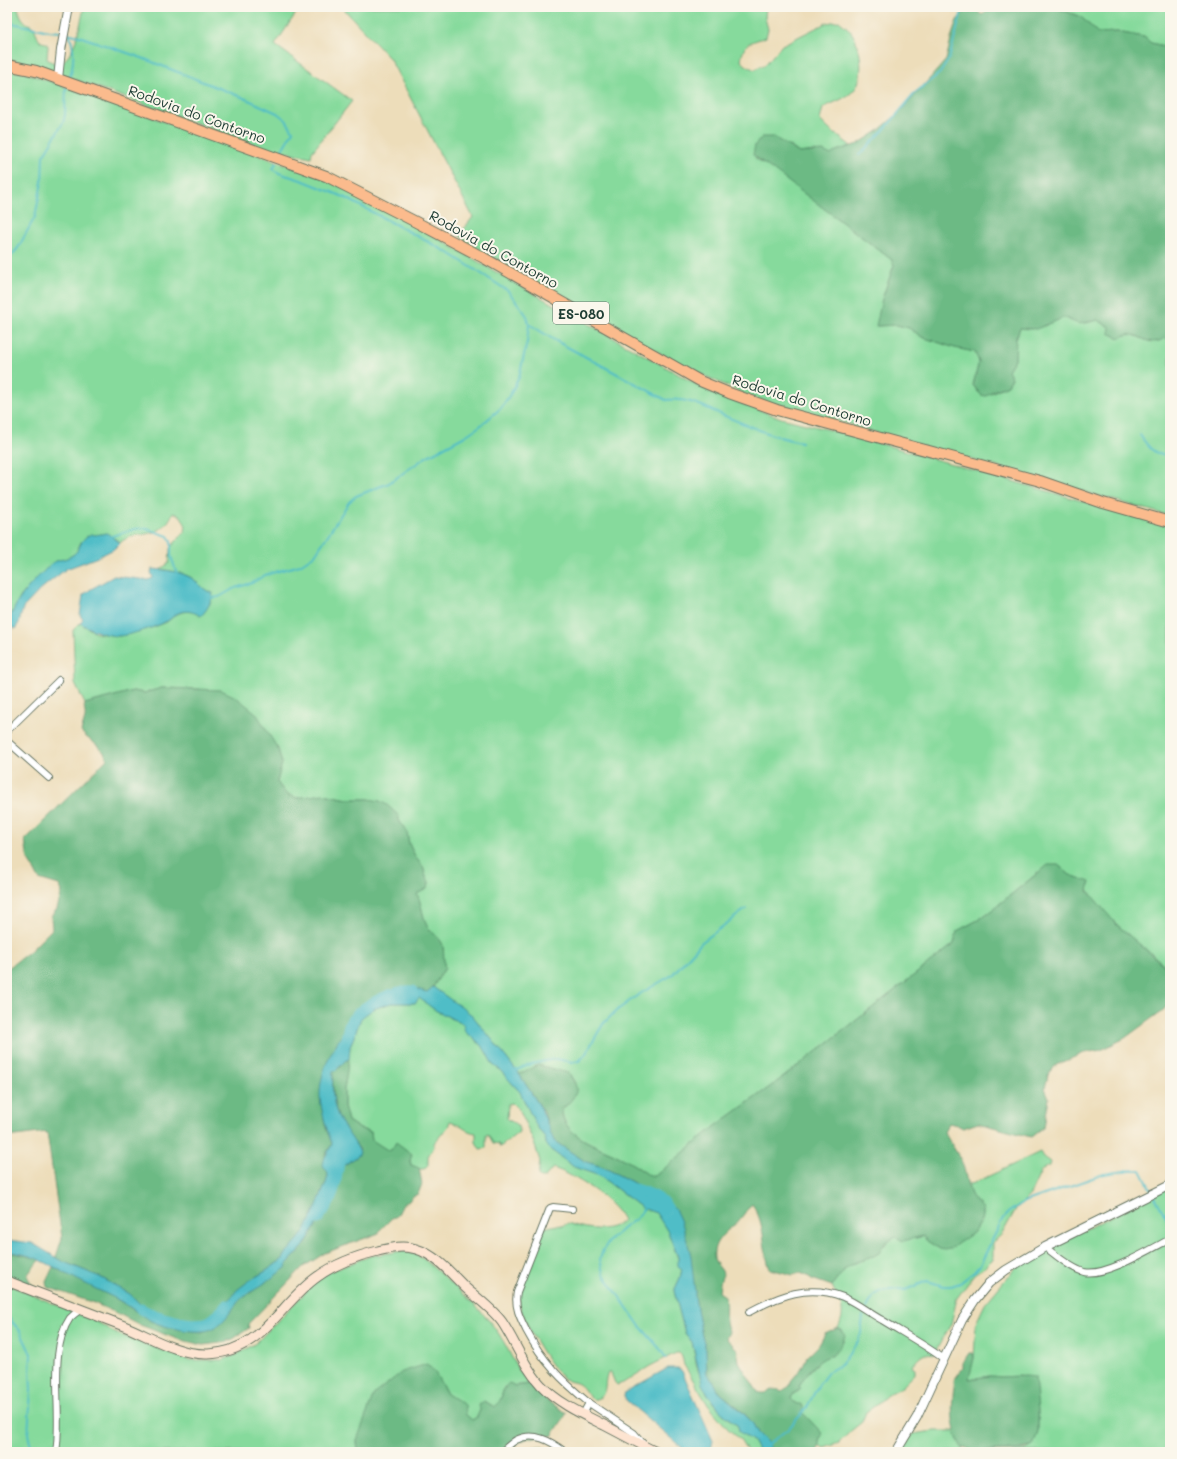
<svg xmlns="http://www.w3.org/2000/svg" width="1177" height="1459" font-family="Mali,sans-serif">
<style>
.green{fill:#86da9c;stroke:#528c68}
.forest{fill:#6cba84;stroke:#467c5c}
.water{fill:#4fbdc7;stroke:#377d7e}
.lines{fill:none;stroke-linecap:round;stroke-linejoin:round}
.stream{stroke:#4fbdc7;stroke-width:2}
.river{stroke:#4fbdc7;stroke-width:11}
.minor-casing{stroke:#677563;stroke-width:8}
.tertiary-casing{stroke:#677563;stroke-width:10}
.secondary-casing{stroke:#677563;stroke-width:11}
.primary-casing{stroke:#677563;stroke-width:12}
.minor{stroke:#fff;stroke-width:6}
.tertiary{stroke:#fff;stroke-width:8}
.secondary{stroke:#fde4d1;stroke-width:9}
.primary{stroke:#fbbb8d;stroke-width:10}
.labels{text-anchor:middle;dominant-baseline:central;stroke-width:4;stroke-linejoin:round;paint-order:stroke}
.shield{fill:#fbf7ec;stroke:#61756b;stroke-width:1}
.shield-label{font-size:13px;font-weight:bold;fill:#1f3d34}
.street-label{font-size:14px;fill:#1f3d34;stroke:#fbf7ec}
</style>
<rect width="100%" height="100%" fill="#fbf7ec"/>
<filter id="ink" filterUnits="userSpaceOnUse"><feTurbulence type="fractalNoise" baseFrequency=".025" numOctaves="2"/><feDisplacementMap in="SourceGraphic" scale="8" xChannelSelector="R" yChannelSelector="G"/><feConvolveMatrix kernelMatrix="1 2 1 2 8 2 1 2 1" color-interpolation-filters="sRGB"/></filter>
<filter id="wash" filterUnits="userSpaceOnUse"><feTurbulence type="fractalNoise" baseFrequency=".012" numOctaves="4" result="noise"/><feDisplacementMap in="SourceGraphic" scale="16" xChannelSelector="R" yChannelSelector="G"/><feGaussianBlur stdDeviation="0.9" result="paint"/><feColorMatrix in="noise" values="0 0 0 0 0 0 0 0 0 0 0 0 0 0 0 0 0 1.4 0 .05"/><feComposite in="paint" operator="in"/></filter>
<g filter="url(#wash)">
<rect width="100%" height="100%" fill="#edddba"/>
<g class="green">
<path d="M7,7h11c1,7 4,13 10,17 2,1 4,1 5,3 6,7 2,15 13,16l2,3 -1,13c25,20 34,-38 37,-52h216l-25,38 77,56 -40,51 -1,5 -50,-10 -57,-21 -169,-61 -28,-6z"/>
<path d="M342,7h424l-1,11 3,11 -2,8c-16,6 -22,4 -25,24l6,5 8,4 5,-4h4l18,-21 44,-22 13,-2c4,4 10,7 12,11 10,13 14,43 4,57 -8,10 -22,13 -32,19l-3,12c9,11 20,17 31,26l-15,5 -5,4 -18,-4 -14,2 -9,-7 -35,12 20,13 117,89 2,5 -12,34 -5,27 20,-1 12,3 13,9 33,11 20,4 4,9 -6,24 5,7 13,1 17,-8 4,-7 -4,-8 7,-11v-17l5,-14 10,1 14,-3 18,-8h4l5,3 15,2 12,-3 6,4 21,10h6l17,7 17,-3 5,2v176l-317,-90v-1l-102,-28 -72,-33 -200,-115 -20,-14 14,-18 -83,-158z"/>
<polygon points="1054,7 1170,7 1170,45 1163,46 1151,43 1144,37 1117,32 1098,33 1081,17"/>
<path d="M7,70l19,3 290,102 73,35 126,73 195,109 71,26 69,17 320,91v439l-2,3c-29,-26 -70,-52 -84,-88l-14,-5 -12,-10 -18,6 -48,39 -14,10 -21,11 -3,13 -169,132 -68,49 -62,51h-5c-10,-7 -21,-15 -32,-20 -19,-10 -58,-20 -56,-48l4,-2 9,-23 -6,-10 -31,-8 -19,9 -42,-53 -44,-34 12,-19c-2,-7 -1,-17 -2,-22 -2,-9 -14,-14 -17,-22 -4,-11 -4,-19 -9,-30l11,-6 1,-6 -3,-5 -3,-10 -7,-9 -7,-14 -2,-12 -7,-10 -3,-8 -28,-15h-21l-25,-5 -26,4 -11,-4 -9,-12 5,-19 -4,-14 -11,-17 -67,-43 -38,-1 -18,5 -11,-2 -48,13 -10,-20 -2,-54 7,-7 16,10 23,3 35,-9 13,-5 8,-7 7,-3 9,-1 19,-7 3,-11c-8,-1 -14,-10 -21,-15 -9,-5 -21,-7 -31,-9l8,-6 1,-15 15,-17 1,-5 -5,-10 -8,-3c-14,31 -36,14 -53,30l-3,-4 -36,3 -5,11 -8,5 -14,4 -33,34 -14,28z"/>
<path d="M419,997l16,13 28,14 7,12 6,4 9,10 8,15 6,4 21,23 16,33 9,13 2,9 27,20 26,9 42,32 14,5 5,7 7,12 14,37 -2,9 -6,13 11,42 7,9 5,25 10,27 18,22 13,10 1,5 14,10 6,11h-11l-8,-13 -12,-10 -20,-24 -24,-40 -2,-9 -3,-3h-3l-26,13 -27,17 -6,2 -2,-2 -4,-10h-3c-5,7 1,23 -12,26 -7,2 -10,-9 -15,-13 -5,-5 -11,-3 -16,-7 -14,-8 -48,-65 -46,-82 1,-10 8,-21 12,-31 4,-13 8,-26 12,-38l14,-3 6,1 5,-3c16,6 42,11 55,-3 -10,-21 -49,-45 -70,-52l-9,10h-4l-2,-2 2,-15 -6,-18 -14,-32 -8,-8 -4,1 -1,15c6,4 12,4 12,13l-19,15 -1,-3 -6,-1 -5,-9 -2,1v13l-6,1 -4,-7v-9c-11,-1 -17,-10 -26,-12l-2,6 -14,16v4l-6,9v10c-5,6 -11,2 -17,-1l-1,-7 -18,-9 -3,2c-2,-1 -16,-9 -17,-11l-1,-8 -11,-3 -12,-8 -4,-15v-17l6,-42 11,-29 12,-9 18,-6h24z"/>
<path d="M1040,1152l3,5 7,5 -1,4 -8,5 -11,24 -14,14 -14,25 -9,9v16l-9,9 -9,6 -18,24 -6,26 -17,30c-11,-3 -16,5 -22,12l3,2v6l-13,13 -15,8 -11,10 -10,7 -4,10 -10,8 -13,13 -15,5 -5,-3v-5l3,-5 -1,-3 -19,-19v-4l-11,-10 2,-5 6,-3c-1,-11 15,-24 22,-31 4,-4 10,-6 14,-8l3,-5 6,-6 -2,-10 -4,-3c9,-18 2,-25 -6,-42 7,-9 13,-19 23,-24 8,-3 16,-3 23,-9 6,-6 9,-14 18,-16 10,-2 17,4 27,-1l4,5 13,8 33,-16 10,-16v-9c-9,-7 -15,-14 -14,-25l3,1z"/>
<polygon points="1170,1187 1170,1452 991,1452 991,1450 1026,1450 1033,1446 1038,1431 1038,1410 1019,1376 1001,1377 990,1376 968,1379 974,1358 976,1323 985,1304 1016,1267 1050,1247"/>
<path d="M402,1251l15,4 8,5c23,21 50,42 69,67 14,18 20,40 35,57l-25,3 -4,15 -5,5 -7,-4 -8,7 -3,7 -5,3 -6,-5 -10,-15 -9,-6 -5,-10 -85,56 1,12h-351v-168l94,40 14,9 74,27h33l14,-5 20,-12 67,-69 47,-18z"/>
<path d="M934,1431h22c1,8 6,15 7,21h-64l13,-18z"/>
</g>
<g class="forest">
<path d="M991,7h63l27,10 17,16 19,-1 27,5 7,6 12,3 7,-1v295l-5,-2c-20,13 -26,-12 -46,0l-10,-5 1,-6 -12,-7 -20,4 -12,-6h-4l-6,3 -20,8 -16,-1 -4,9 -1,22 -7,11 4,8 -4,7 -15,6 -7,5 -5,-1 -8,-10 6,-23 -4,-10 -20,-4 -33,-11 -13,-9 -12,-3 -21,1 6,-27 12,-34 -2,-5 -139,-105 2,-10 7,-8h12l25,16 24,-2 8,4 5,-4 22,-7 20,-13 23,-20 45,-51 6,-25 5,-15 10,-11 9,1 6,5z"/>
<path d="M162,688l59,2 15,7 20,16 22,36 4,14 -5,19 9,12 11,4 26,-4 25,5h21l11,2 7,4 10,9 3,8 7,10 2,12 7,14 7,9 3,10 3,5 -1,6 -11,6c5,11 5,20 9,30 3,8 15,13 17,22 1,6 0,15 2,22l-14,22 -4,2 -8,-2 -25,4 -6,4 -18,4 -6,3 -9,10 -15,23 -5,9 -14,56 5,25 6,16 -7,11 3,21 -2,7 -5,12 -2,7 -15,30 -7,9 -10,11 -4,7 -17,12 -16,9 -29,27 -10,16 -6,3 -16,-1 -30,-7 -16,-11 -13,-13 -30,-17 -36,-15 -8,-5 6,-19 -15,-106 -40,5v-168l23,-18 22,-22 -1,-13 6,-7 5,-18 -3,-6 -20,-6 -4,-8 -7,-11 -3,-20 82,-81c-3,-12 -18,-18 -26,-27 1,-5 3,-9 4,-14 1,-6 -2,-9 0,-14l48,-13 11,2z"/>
<path d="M1048,865h10l12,10 20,7 -2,9 29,34 50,43 3,-3v40l-45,33 -24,12 -17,3 -28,12 -8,10 -3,13 4,10 -5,29 -13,10 -53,-14 -15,5 -6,-3 -8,-2 -5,9c6,10 12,19 17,28 8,19 3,34 22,48v9l-10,16 -23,16 -6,1 -4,-1 -13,-8 -4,-5 -20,5 -7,-4 -11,6 -6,10 -9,5 -14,4 -11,7 -13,17 -20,-7 -6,-4 -6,-2 -7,2 -23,-6c-8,-21 -4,-46 -18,-65 -5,5 -13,18 -18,21 -11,9 -22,18 -20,33 1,6 6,9 8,13 2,4 0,5 -1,9 -2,4 -1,8 -2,12l6,4c2,13 -2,24 4,36l-3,6 11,11 2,13 18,29 3,2h6c4,-5 10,-4 16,-2l8,-5 1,-5 10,-12 6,-12 12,-12 6,-11 13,-6 7,7c-1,6 -8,16 -13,21 -12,0 -28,20 -33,30l2,3 -8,5 -2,5 5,5h4l3,2v7l18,19 1,3 -3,5v5l1,1 -4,6h-44l-4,-9 -10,-10 -6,-11 -13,-14 -19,-15 -5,-9 -8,-10 -1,-24 -5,-19 -6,-34v-5l-2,-14 -18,-69 -43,-27 -29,-15 -17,-5 -32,-21 -5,-11 -5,-18 -25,-38 19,-9 31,8c5,11 12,15 3,26 -3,4 -6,7 -10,9 -2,28 37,38 56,48 11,5 22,13 32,20h5l62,-51 68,-49 169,-132 3,-13 21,-11 14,-10z"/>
<path d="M349,1059l-5,30v17l4,15 12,8 11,3 1,8 17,11 3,-2 4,-7 16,12 -2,7 1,4 8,3 3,16 -4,10 -5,2 -4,5 -6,3 -6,12 -5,2 -13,13v2l-54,20 -22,14 -55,57 1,4 -16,11 -13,4 -17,2 -26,-6 -37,-14 -19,-10 -27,-12 -47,-16 -1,-5 7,-15 62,31 36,23 10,4 32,6 10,1 31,-24 5,-8 4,-4 6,-2 38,-30 17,-18 21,-36 10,-34 5,-8 18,-12 2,-6c-4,-6 -8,-10 -12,-15 -14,-22 -16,-38 -15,-63 7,-3 9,-11 16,-13z"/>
<polygon points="7,1252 23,1255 40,1259 28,1274 28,1278 32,1286 7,1276"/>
<path d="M969,1353h4l1,5 -5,21 21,-3 11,1 25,-1 9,1 3,33v21l-5,15c-13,6 -56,6 -71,2 -9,-15 -11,-35 -9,-52 0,-6 2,-10 1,-16l9,-12v-6z"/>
<path d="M427,1364l9,10 11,20 18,11 1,10 6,5 5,-3 3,-7 -1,-5 5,-4 11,6c9,-9 6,-18 14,-24l7,3 13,-2 20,18 18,11 -15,23c-21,0 -30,2 -46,16h-148l-1,-12 17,-46 28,-22z"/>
<polygon points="539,1446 547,1449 547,1452 522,1452 525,1449"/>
</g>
<g class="water">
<path d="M107,533l13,10 -6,6 -16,8 -32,12 -25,20 -18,19 -4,15 -4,6 -4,-2 -3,-4c8,-22 18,-35 35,-51 3,-3 7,-8 11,-10 7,-3 14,-3 20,-8 8,-6 4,-14 17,-20l4,1z"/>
<path d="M152,569c13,1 29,2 41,10 6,4 12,13 20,14 -2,9 -5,16 -12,23 -9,-5 -17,-7 -26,-1 -3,2 -6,6 -10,7 -8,5 -38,14 -47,14 -15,-1 -26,-6 -38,-13l3,-3 -3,-5 3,-20 8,-6 23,-13 34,4 5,-2 -2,-6z"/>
<path d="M433,987l39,28 18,22 29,37 22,34 13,33 32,21 17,5 29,15 43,27 8,17 8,30 4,36v5l6,34 5,19 1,24 8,10 5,9 19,16 13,13 6,11 10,10 4,9h-13l-6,-11 -12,-8 -2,-2 -1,-5 -17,-14 -5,-8 -7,-7 -7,-13 -10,-42 -7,-9 -11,-42 6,-13 2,-9 -4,-3v-9l-10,-25 -12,-19 -14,-5 -42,-32 -26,-9 -27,-20 -2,-9 -9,-13 -16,-33 -21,-23 -6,-4 -8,-15 -9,-10 -11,-8 -2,-8 -28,-14 -16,-12 -4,5h-24l-18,6 -12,9 -11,29 -1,12c-7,2 -9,10 -16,13 -1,15 -1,32 6,46 4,9 20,29 21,35l-2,3 -18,12 -5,8 -10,34 -21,36 -17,18 -1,4c-9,6 -18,13 -27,19 -7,5 -16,8 -20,14 -7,8 -15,23 -27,28 -15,6 -46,-1 -61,-8 -11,-6 -20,-14 -31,-20 -12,-7 -25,-12 -38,-19 -25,-12 -46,-29 -75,-30v-12l25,3 32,19 36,15 30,17 13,13 16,11 41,9 5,-1 6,-3 10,-16 5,-4 11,-13 13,-10 16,-9 17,-12 4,-7 10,-11 7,-9 11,-22 11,-27 2,-7 -1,-5 -4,-4c0,-10 5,-14 9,-23 -5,-13 -11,-34 -12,-47 -1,-25 13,-51 28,-70 5,-7 8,-16 16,-22 7,-4 16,-4 23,-7 7,-3 15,-9 23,-10 6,-1 11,3 17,4z"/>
<polygon points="668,1368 678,1368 682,1371 713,1441 711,1449 706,1452 687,1452 627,1401 624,1396 625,1392"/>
</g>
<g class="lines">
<g class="stream">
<polyline points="7,22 49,31 60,32"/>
<polyline points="67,33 79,36 142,58 244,98 277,113 286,120 293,131 280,153"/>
<path d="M68,33c7,13 6,30 2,44"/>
<polyline points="859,155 883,131 916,92 940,73 949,59 963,7"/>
<polyline points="7,261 18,248 35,217 42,182 43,156 63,123 65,115 66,87"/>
<path d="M529,324l27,17 110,59c23,-3 40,8 61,17 24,10 49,21 75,25"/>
<path d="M1140,435c8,12 15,21 30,21"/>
<polyline points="109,537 135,529 144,528 168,536 171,541 171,556 177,574"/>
<polyline points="210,598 219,597 235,588 252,583 265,575 300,565 315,555 349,502 356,496 389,483 426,457 465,436 480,426 501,408 511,393 519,377 527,342 529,324 527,316 522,309 508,291 485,276 447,252 344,197 304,181 279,173 273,169 276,163"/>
<polyline points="7,628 10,622"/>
<polyline points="515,1071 528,1065 545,1061 556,1059 573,1062 579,1061 585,1055 603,1024 616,1011 638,995 672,975 702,942 746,909"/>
<polyline points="1154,1195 1170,1225"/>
<polyline points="645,1207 636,1219 626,1226 610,1240 603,1250 600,1259 603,1273 639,1325 660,1349 666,1358"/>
<polyline points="867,1308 874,1295 881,1291 899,1289 905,1290 927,1281 944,1286 951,1286 960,1283 974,1272 980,1265 1003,1218 1009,1212 1024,1202 1104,1174 1130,1170 1141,1170 1151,1190"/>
<polyline points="7,1316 20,1331 31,1354 30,1372 31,1390 28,1434 32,1452"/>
<polyline points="767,1445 788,1429 806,1409 818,1386 828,1372 842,1364 858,1341 861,1333 863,1316"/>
</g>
<g class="river">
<path d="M346,1038c2,-6 2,-14 6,-18 10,-15 44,-31 61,-29"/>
<path d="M634,1189c17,5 32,9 37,27"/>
<polyline points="318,1219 330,1201 335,1185 340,1157"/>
<path d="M141,1309c15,8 52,19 67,13 8,-3 13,-11 19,-17"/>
</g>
</g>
</g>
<g filter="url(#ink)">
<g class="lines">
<g class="minor-casing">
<g id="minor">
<polyline points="7,731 59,680"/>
<polyline points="7,741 49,778"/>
<path d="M572,1209l-19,-2 -3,1 -33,84c-3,14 3,26 9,38 17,32 35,50 63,73l-6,11"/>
<path d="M1045,1247c12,9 25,21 39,25 21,5 67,-23 86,-33"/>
<path d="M749,1312c31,-17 59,-28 94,-15 14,6 26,16 39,23 21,13 43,25 62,39"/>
<polyline points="589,1403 634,1433 647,1448 642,1452"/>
<path d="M56,1452c7,-39 -9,-101 14,-134 3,-3 7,-6 10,-8"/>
<path d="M501,1452c5,-4 10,-9 15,-12 18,-9 35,1 49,12"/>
</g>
</g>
<g class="tertiary-casing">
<g id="tertiary">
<polyline points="58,79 61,50 69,7"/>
<polyline points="896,1452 917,1417 962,1320 975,1300 989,1283 1006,1270 1045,1247 1170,1185"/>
</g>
</g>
<g class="secondary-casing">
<path id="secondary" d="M7,1281c39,15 78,30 117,45 27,11 54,29 84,28 54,-2 71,-50 109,-77 18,-13 39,-21 61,-26 13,-3 25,-6 38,-2 21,6 37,27 52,41 12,10 25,20 34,32 14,21 22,45 39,63 17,18 41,29 63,40 17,9 34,18 52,27"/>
</g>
<g class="primary-casing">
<polyline id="primary" points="7,65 36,71 58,79 326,176 414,221 484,258 700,381 729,393 777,410 1040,481 1103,503 1170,522"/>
</g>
<use href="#minor" class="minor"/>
<use href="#tertiary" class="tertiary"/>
<use href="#secondary" class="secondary"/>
<use href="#primary" class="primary"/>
</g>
</g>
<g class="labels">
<rect class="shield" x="553" y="302" width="56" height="22" rx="3"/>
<g class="shield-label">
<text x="581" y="313">ES-080</text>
</g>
<g class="street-label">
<text transform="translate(197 114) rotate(20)">Rodovia do Contorno</text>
<text transform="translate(494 249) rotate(29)">Rodovia do Contorno</text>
<text transform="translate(802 400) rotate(17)">Rodovia do Contorno</text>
</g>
</g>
<rect width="1177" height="1459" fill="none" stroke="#fbf7ec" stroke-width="24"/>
</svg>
